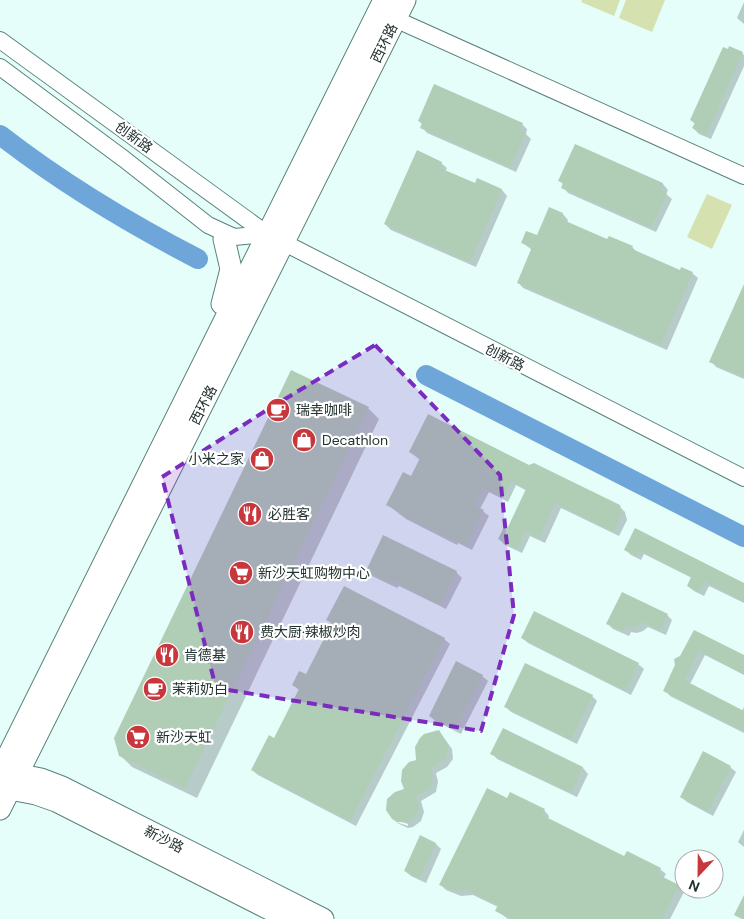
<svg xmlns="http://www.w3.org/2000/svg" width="744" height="919" font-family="'DM Sans','Noto Sans SC',sans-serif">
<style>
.green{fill:#d5e2af}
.shadow{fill:#0003}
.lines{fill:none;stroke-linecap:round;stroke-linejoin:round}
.river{stroke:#6ea6d9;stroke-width:20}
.building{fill:#b0ceb6}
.minor-casing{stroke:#59817b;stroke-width:18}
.major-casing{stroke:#59817b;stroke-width:23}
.minor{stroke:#fff;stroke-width:16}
.major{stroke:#fff;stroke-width:21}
.marked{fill:#7b2cbf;fill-opacity:0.2;stroke:#7b2cbf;stroke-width:4;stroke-dasharray:10 6;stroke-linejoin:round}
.labels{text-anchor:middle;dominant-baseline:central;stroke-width:4.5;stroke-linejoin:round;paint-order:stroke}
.street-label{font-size:14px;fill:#21322f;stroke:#fff}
.poi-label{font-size:14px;fill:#21322f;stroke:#fff;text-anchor:start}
</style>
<rect width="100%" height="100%" fill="#e5fefa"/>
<g class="green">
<polygon points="582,0 620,0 614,16 581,2"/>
<polygon points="626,0 665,0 652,32 619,18"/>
<polygon points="707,194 732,205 712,249 687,237"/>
</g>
<g class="shadow">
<polygon points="744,2 744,24 737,18"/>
<polygon points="742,53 744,55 744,66 711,139 699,134 693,128 695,124 691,120"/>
<polygon points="419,121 522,124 527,129 526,134 531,139 516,172 427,133 422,127 423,125"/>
<polygon points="576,145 663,184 668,190 666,194 672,199 656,232 568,193 563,187 564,185 560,181"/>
<polygon points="441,163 447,168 445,172 476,185 478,180 502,190 507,196 476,267 391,230 385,224"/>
<polygon points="550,209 563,214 568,220 567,223 608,241 609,237 633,248 638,253 680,271 692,273 698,278 667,350 523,288 518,282 532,250 523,243 537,237"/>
<polygon points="744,287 744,379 716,367 711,361"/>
<polygon points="368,408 379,419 197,798 132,767 120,755"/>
<polygon points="410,452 529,466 619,506 625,512 627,520 619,536 561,508 545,543 530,536 522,553 505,545 499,539 508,530 527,491 516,485 508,502 489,492 480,509 489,516 472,550 458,543 457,545 406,519 388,505 411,477 420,460"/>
<polygon points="636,530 744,584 744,603 709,586 704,596 694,591 688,586 692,578 644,554 641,560 631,555 626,550"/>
<polygon points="367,571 456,572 462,578 446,609 399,586 397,588 372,576"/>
<polygon points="667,615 672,620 666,635 648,627 643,631 637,633 631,632 629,636 613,629 608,624"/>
<polygon points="328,620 444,639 450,644 356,826 258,775 252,770 275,739 299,690 293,685 306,676 333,625"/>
<polygon points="694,631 744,656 744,675 705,655 690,684 742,711 744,707 744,733 670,696 665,690"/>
<polygon points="522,638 638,664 644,669 631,695 528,643"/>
<polygon points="482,676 488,681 461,734 435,721 430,716"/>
<polygon points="592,696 597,701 577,744 511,712 505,706"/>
<polygon points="503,730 583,768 588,774 577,797 497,759 492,753"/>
<polygon points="439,731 452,749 453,759 447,767 436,773 438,782 436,792 421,801 424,812 421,821 413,827 408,828 399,824 396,822 408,826 408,824 393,819 418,761"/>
<polygon points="730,767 736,772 713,816 687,802 681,797"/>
<polygon points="508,800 544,810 549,816 548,819 625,858 660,869 666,874 663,879 678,886 684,892 670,919 508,919 496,910 498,907 473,895 461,896 446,890 440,884"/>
<polygon points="744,830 744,847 738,842"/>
<polygon points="421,837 436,844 441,849 426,883 411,876 405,871"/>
</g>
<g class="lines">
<g class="river">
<path d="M0,135c62,48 128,88 198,124"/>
<polyline points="426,375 744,537"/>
</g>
</g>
<g class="building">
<polygon points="729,46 743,52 706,135 692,128 695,123 690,120 723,47 728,49"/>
<polygon points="434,84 523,123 520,130 526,133 510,167 420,128 422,123 418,121"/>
<polygon points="575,144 663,183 661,190 667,193 651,227 561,188 563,183 558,181"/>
<polygon points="417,150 442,162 440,168 475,183 477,178 502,189 470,262 384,224"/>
<polygon points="549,207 563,213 561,219 607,239 609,236 633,246 632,249 680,270 681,267 693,272 661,345 517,283 532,247 521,243 526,231 537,235"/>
<polygon points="744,284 744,377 709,362"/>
<polygon points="291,370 369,407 185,788 119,756 114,738"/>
<polygon points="428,414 529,465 534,463 620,505 622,513 613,532 555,503 539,538 525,531 517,549 498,539 504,527 507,529 526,489 511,481 503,497 483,488 474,505 484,510 466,545 453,539 452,540 399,514 400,512 386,505 403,472 411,476 420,458 409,452"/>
<polygon points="635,528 744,583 744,602 704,581 698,592 687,586 691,577 639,550 636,556 624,550"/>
<polygon points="383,535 457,571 440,605 393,581 392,584 366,571"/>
<polygon points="344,586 445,638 350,821 251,770 269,735 274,738 299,689 292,685 299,671 306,674 332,623 326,620"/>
<polygon points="622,592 668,614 660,630 642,622 638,626 631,628 625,627 623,631 606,624"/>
<polygon points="534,611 639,663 625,691 521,638"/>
<polygon points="694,630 744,655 744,674 699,651 684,680 744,711 744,731 663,691 675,665 674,659 680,656"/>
<polygon points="456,661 483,675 455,729 429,716"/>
<polygon points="525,663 593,695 571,739 504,707"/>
<polygon points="503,728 583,767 571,793 490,754"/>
<polygon points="439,730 447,743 448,748 446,758 431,768 433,776 431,787 416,796 419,806 416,816 407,822 397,822 392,819 386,810 387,799 395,792 404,789 401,781 402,770 409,762 416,760 415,747 420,738 424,734"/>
<polygon points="703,751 731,766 708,812 680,797"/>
<polygon points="487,788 507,798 510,792 545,809 542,815 624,856 627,851 661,868 657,874 679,885 662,919 511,919 495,911 498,905 467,890 455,891 439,885"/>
<polygon points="420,835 436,843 420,878 404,871"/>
<polygon points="744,895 744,919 742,919 734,915"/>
</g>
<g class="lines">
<g class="minor-casing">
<g id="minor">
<polyline points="395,19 744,176"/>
<polyline points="0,40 267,234 744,478"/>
<polyline points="0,67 124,159 208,225 234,237 267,234"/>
</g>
</g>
<g class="major-casing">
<g id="major">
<polyline points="222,304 231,269 224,239"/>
<polyline points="0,772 384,0"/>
<polyline points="5,772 41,779 62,787 323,919"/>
<polyline points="0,787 36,794 56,801 289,919"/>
<polyline points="0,809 405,0"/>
</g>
</g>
<use href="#minor" class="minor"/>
<use href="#major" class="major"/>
</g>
<path class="marked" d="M375,345l125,130 14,140 -33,116 -265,-43 -54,-211 108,-69z"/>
<defs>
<g id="cafe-disc" transform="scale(1.25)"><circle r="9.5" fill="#c7373c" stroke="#fff"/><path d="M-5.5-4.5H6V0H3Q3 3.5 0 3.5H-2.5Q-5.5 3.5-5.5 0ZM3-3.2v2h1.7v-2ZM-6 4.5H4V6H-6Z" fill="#fff"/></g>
<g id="shop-disc" transform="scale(1.25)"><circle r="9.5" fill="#c7373c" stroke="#fff"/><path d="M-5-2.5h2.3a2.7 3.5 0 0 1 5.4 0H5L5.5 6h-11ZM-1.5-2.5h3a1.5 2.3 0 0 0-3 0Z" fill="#fff"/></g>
<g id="restaurant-disc" transform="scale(1.25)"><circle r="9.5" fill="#c7373c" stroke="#fff"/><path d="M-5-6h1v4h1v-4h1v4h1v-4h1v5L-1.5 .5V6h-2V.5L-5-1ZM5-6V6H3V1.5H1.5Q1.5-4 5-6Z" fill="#fff"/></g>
<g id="supermarket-disc" transform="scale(1.25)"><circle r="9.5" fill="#c7373c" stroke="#fff"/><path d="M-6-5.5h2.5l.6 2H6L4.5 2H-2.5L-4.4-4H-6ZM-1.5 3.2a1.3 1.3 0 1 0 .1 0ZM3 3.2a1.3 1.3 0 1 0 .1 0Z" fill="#fff"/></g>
</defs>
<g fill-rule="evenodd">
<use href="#cafe-disc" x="278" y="410"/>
<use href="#shop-disc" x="304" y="440"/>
<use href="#shop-disc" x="262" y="459"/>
<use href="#restaurant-disc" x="250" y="514"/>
<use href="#supermarket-disc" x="241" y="573"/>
<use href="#restaurant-disc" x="242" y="632"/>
<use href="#restaurant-disc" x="167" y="655"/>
<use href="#cafe-disc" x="155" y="689"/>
<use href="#supermarket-disc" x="138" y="737"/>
</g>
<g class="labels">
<g class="street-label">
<text transform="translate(384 43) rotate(-64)">西环路</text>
<text transform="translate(134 137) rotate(36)">创新路</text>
<text transform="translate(505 357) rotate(27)">创新路</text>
<text transform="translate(203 405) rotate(-63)">西环路</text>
<text transform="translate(164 839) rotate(27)">新沙路</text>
</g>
<g class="poi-label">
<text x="296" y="410">瑞幸咖啡</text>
<text x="322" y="440">Decathlon</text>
<text x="244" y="459" text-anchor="end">小米之家</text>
<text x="268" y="514">必胜客</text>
<text x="258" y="573">新沙天虹购物中心</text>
<text x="260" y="632">费大厨·辣椒炒肉</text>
<text x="184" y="655">肯德基</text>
<text x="172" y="689">茉莉奶白</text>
<text x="156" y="737">新沙天虹</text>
</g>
</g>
<g transform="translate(699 874) rotate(202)"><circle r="24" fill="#ffffff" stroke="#a6adac"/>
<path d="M0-4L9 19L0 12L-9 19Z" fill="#c7373c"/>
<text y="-8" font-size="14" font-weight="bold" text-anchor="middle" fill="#21322f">N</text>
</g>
</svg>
